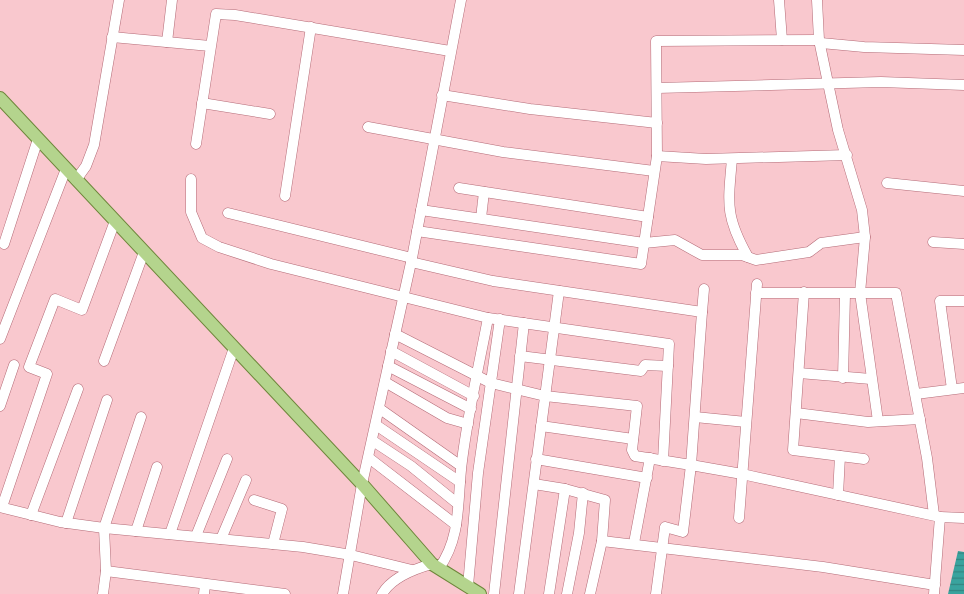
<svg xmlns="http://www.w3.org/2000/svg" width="964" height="594" font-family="'Roboto Condensed',sans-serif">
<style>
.water{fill:url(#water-rules)}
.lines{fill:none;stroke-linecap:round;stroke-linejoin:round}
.minor-casing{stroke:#b46b77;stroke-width:11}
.major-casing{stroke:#6e863b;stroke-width:14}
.minor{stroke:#fff;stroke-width:10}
.major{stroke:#b4d48d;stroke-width:12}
</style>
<defs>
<pattern id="water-rules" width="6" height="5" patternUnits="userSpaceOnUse" patternTransform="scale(1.25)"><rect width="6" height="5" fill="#39a39e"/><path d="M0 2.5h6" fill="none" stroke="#328581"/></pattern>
</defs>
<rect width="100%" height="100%" fill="#f9c8ce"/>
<polygon class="water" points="958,551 964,552 964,594 948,594"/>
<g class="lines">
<g class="minor-casing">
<g id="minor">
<polyline points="779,0 782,40"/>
<polyline points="817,0 819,40 828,83 838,130 862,210 865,237 860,293 878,421"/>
<polyline points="112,37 210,46"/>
<polyline points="167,42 172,0"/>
<polyline points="821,43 864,47 964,50"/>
<polyline points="657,88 881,82 964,85"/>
<polyline points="442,95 530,109 657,123"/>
<polyline points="202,103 270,114"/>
<polyline points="368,127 503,152 654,171"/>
<polyline points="196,144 216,14 235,15 450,51"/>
<polyline points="657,156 706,159 847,155"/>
<path d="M732,159c-4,45 -7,57 16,98"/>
<path d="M191,179v33l11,26 17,9 52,17 217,54c-9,47 -20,95 -26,143 -5,37 0,76 -23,107"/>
<polyline points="76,180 86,166 94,145 119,0"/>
<polyline points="887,183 964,191"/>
<polyline points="459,188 648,217"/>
<polyline points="285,196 311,27"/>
<polyline points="421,210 644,243 675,240 702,255 742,255 756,260 809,252 821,243 865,237"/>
<polyline points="228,213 412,258"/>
<polyline points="481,218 484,192"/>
<polyline points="417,231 641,264 657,156 656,41 819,40"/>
<polyline points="933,242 964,244"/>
<polyline points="4,244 38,139"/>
<polyline points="804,292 793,450 864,459"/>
<polyline points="756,293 896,293 927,458 934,515"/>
<polyline points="702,312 704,289"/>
<polyline points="488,318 669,344 663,461"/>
<polyline points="395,334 491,383 545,396 637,406 632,450 635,456 691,465 702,312 493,281 411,262"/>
<polyline points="0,339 66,169"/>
<polyline points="391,351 474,396"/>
<polyline points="520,356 641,371 645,365 668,366"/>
<polyline points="104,361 144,252"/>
<polyline points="388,366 471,409"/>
<polyline points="799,373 871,379"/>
<polyline points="843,378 845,294"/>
<polyline points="385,382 447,418 468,424"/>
<polyline points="952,389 940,301 964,301"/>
<polyline points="916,394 964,388"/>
<polyline points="0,406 14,365"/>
<polyline points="380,409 461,466"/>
<polyline points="796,413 868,422 920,419"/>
<polyline points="695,417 746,422"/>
<polyline points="376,425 460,482"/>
<polyline points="541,426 633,439"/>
<polyline points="373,441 411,466 458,504"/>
<polyline points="369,458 456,525"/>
<polyline points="536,459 647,478"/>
<polyline points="534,484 565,489 549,594"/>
<polyline points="565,489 605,500 602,541 590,594"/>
<polyline points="838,495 840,456"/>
<polyline points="254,500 282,509 273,544"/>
<polyline points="0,507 60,522 104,528 303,547 351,555 412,570"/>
<polyline points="2,507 47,374 29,367 55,299 82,310 115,221"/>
<polyline points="31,515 78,389"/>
<polyline points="739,518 757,284"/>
<polyline points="66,523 107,400"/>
<polyline points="136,531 157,467"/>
<polyline points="170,534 234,348"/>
<polyline points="196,536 227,459"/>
<polyline points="221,539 246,480"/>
<polyline points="602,541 823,567 935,585"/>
<polyline points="634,543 650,458"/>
<polyline points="106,571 285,594"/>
<polyline points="468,586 478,473 500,319"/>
<polyline points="103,594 106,571 104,528 141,417"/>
<polyline points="204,594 205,584"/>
<polyline points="343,594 362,484 412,258 461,0"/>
<path d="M382,594c10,-17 32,-25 50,-30"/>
<polyline points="494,594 524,323"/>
<polyline points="519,594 559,291"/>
<polyline points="567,594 579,533 583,493"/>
<polyline points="656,594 665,527 683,532 691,465 742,474 940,517"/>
<polyline points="934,594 940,517 964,518"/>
</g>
</g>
<g class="major-casing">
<polyline id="major" points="0,98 362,484 432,564 480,594"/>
</g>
<use href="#minor" class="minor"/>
<use href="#major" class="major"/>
</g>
</svg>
